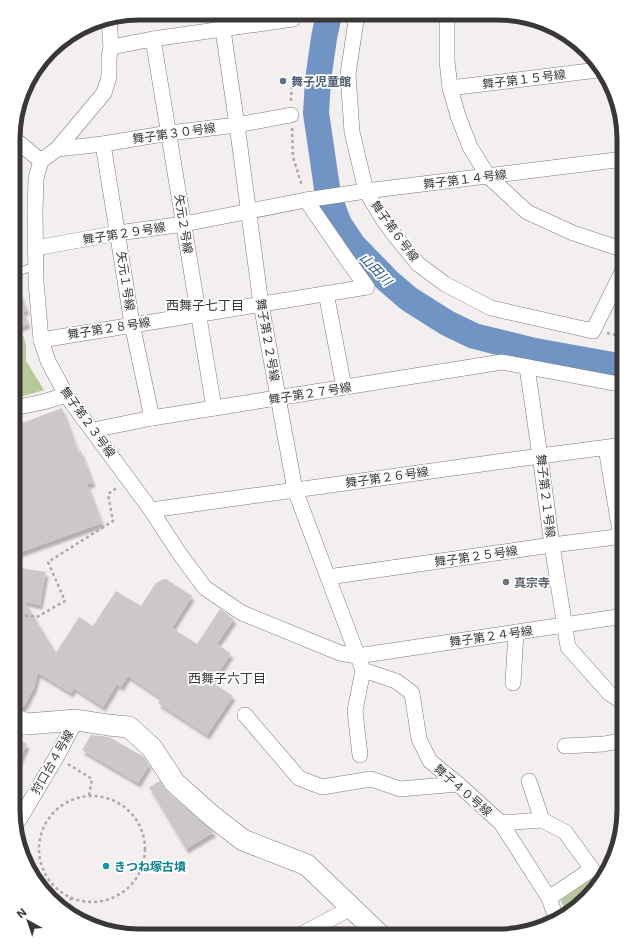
<svg xmlns="http://www.w3.org/2000/svg" width="637" height="949" font-family="Inter,'Noto Sans JP',sans-serif">
<style>
.green{fill:#b9c89a}
.lines{fill:none;stroke-linecap:round;stroke-linejoin:round}
.river{stroke:#7094c4;stroke-width:26}
.building{fill:#ccc8c7;filter:url(#shadow)}
.service-casing{stroke:#7e7a79;stroke-width:8}
.minor-casing{stroke:#7e7a79;stroke-width:16}
.secondary-casing{stroke:#7e7a79;stroke-width:22}
.path{stroke:#aca9a8;stroke-width:2.5;stroke-dasharray:3 3;stroke-linecap:butt}
.service{stroke:#fff;stroke-width:7}
.minor{stroke:#fff;stroke-width:15}
.secondary{stroke:#fff;stroke-width:21}
.service-dot{fill:#5c6f8a;stroke:#fff;stroke-width:1.5}
.worship-dot{fill:#6b7280;stroke:#fff;stroke-width:1.5}
.culture-dot{fill:#0f9aa8;stroke:#fff;stroke-width:1.5}
.labels{text-anchor:middle;dominant-baseline:central;stroke-width:3.5;stroke-linejoin:round;paint-order:stroke}
.street-label{font-size:12px;fill:#393837;stroke:#fff}
.service-label{font-size:12px;font-weight:bold;fill:#4e5e75;stroke:#fff;text-anchor:start}
.worship-label{font-size:12px;font-weight:bold;fill:#5b616d;stroke:#fff;text-anchor:start}
.culture-label{font-size:12px;font-weight:bold;fill:#0d838f;stroke:#fff;text-anchor:start}
.water-label{font-size:13px;font-style:italic;fill:#265591;stroke:#fff}
.neighbourhood-label{font-size:13px;fill:#393837;stroke:#fff}
.rim{fill:none;stroke:#393837;stroke-width:5}
</style>
<defs>
<filter id="shadow"><feDropShadow dx="2.5" dy="4.5" stdDeviation="1" flood-color="#0004"/></filter>
</defs>
<rect width="100%" height="100%" fill="#f3efee"/>
<g class="green">
<polygon points="23,335 26,345 26,361 44,390 14,399 14,339"/>
<polygon points="600,873 603,876 598,886 565,912 561,900"/>
</g>
<g class="lines">
<polyline class="river" points="329,14 324,38 318,80 316,113 328,195 339,224 353,245 388,281 409,299 447,323 474,336 535,351 624,367"/>
</g>
<g class="building">
<polygon points="14,279 27,310 23,312 28,324 14,330"/>
<polygon points="62,408 78,452 81,451 93,483 87,484 102,523 13,555 14,426"/>
<polygon points="13,567 46,572 40,605 25,602 56,653 79,617 93,626 116,591 141,606 156,583 161,580 166,579 192,596 172,628 197,644 220,609 234,619 217,644 231,654 212,682 233,696 207,735 158,703 161,698 128,676 121,687 117,684 103,707 74,688 71,693 38,673 34,688 25,705 20,709 13,707"/>
<polygon points="91,735 109,737 144,757 149,765 138,783 82,750"/>
<polygon points="13,738 27,744 13,775"/>
<polygon points="160,781 167,792 214,832 186,849 149,787"/>
</g>
<g class="lines">
<g class="service-casing">
<polyline id="service" points="14,274 36,265"/>
</g>
<g class="minor-casing">
<g id="minor">
<polyline points="221,13 223,30 237,125 261,304 295,490 363,670 396,681 412,693 419,739 430,761 458,784 501,823 549,898 556,918"/>
<polyline points="357,14 348,74 352,132 366,191 382,218 396,237 418,264 445,284 491,308 593,331 624,268"/>
<polyline points="447,14 447,61 450,88 458,116 470,147 488,176 527,212 573,233 624,250"/>
<polyline points="109,18 111,47 109,58 109,77 104,93 57,149 41,161 36,178 35,211 36,282 41,340 48,361 66,395 151,510 179,553 205,588 242,613 340,653 357,656 624,616"/>
<path d="M153,39c21,123 40,246 61,369"/>
<polyline points="111,47 153,39 293,19"/>
<polyline points="450,88 598,70"/>
<polyline points="14,142 18,142 41,161"/>
<polyline points="103,144 132,324 152,418"/>
<polyline points="57,149 103,144 169,133 237,125 291,115"/>
<polyline points="36,248 118,233 184,224 306,200 366,191 624,159"/>
<polyline points="326,293 344,387"/>
<polyline points="41,340 367,287 348,261 306,200"/>
<polyline points="527,367 540,456 552,545 568,647 609,693 624,703"/>
<polyline points="14,408 43,402 66,395"/>
<polyline points="93,430 152,418 502,362 624,385"/>
<polyline points="606,448 621,537"/>
<polyline points="151,510 540,456 624,445"/>
<polyline points="328,577 552,545 624,536"/>
<polyline points="513,683 516,632"/>
<polyline points="245,715 299,778 322,787 371,779 400,789 458,784"/>
<polyline points="565,746 604,744 624,740"/>
<polyline points="360,755 355,711 363,670"/>
<polyline points="529,781 542,820"/>
<polyline points="501,823 542,820 565,832 592,869 549,898"/>
<polyline points="16,825 57,756 76,720"/>
<polyline points="300,935 351,908"/>
</g>
</g>
<g class="secondary-casing">
<polyline id="secondary" points="13,719 27,724 76,720 108,725 129,727 152,748 175,783 212,816 243,840 307,865 381,936"/>
</g>
<g class="path">
<polyline points="291,101 292,82"/>
<polyline points="292,128 293,157 302,186"/>
<polyline points="607,333 624,337"/>
<polyline points="13,614 37,617 65,601 48,562 113,521 108,494 118,487"/>
<polyline points="68,764 92,779 89,796"/>
<circle cx="92" cy="849" r="53"/>
<polyline points="55,901 67,905 72,897"/>
</g>
<use href="#service" class="service"/>
<use href="#minor" class="minor"/>
<use href="#secondary" class="secondary"/>
</g>
<circle class="service-dot" cx="283" cy="81" r="4"/>
<circle class="worship-dot" cx="506" cy="582" r="4"/>
<circle class="culture-dot" cx="106" cy="866" r="4"/>
<g class="labels">
<g class="street-label">
<text transform="translate(524 79) rotate(-7)">舞子第１５号線</text>
<text transform="translate(174 133) rotate(-8)">舞子第３０号線</text>
<text transform="translate(465 179) rotate(-7)">舞子第１４号線</text>
<text transform="translate(184 224) rotate(81)">矢元２号線</text>
<text transform="translate(395 231) rotate(54)">舞子第６号線</text>
<text transform="translate(124 233) rotate(-9)">舞子第２９号線</text>
<text transform="translate(126 281) rotate(81)">矢元１号線</text>
<text transform="translate(109 328) rotate(-9)">舞子第２８号線</text>
<text transform="translate(268 340) rotate(80)">舞子第２２号線</text>
<text transform="translate(310 393) rotate(-9)">舞子第２７号線</text>
<text transform="translate(88 422) rotate(54)">舞子第２３号線</text>
<text transform="translate(387 477) rotate(-8)">舞子第２６号線</text>
<text transform="translate(546 496) rotate(83)">舞子第２１号線</text>
<text transform="translate(476 556) rotate(-8)">舞子第２５号線</text>
<text transform="translate(491 636) rotate(-8)">舞子第２４号線</text>
<text transform="translate(52 762) rotate(-60)">狩口台４号線</text>
<text transform="translate(463 790) rotate(41)">舞子４０号線</text>
</g>
<g class="service-label">
<text x="291" y="81">舞子児童館</text>
</g>
<g class="worship-label">
<text x="514" y="582">真宗寺</text>
</g>
<g class="culture-label">
<text x="114" y="866">きつね塚古墳</text>
</g>
<g class="water-label">
<text transform="translate(376 269) rotate(46)">山田川</text>
</g>
<g class="neighbourhood-label">
<text x="205" y="305">西舞子七丁目</text>
<text x="227" y="678">西舞子六丁目</text>
</g>
</g>
<path d="M0 0H637V949H0ZM139 20H498A119 119 0 0 1 617 139V810A119 119 0 0 1 498 929H139A119 119 0 0 1 20 810V139A119 119 0 0 1 139 20Z" fill="#fff" fill-rule="evenodd"/>
<path class="rim" d="M139 20H498A119 119 0 0 1 617 139V810A119 119 0 0 1 498 929H139A119 119 0 0 1 20 810V139A119 119 0 0 1 139 20Z"/>
<g transform="translate(28 921) rotate(320)" stroke="#ffffff" stroke-width="3" paint-order="stroke">
<path d="M0-3L7 15L0 10L-7 15Z" fill="#393837"/>
<text y="-6" font-size="11" font-weight="bold" text-anchor="middle" fill="#393837">N</text>
</g>
</svg>
